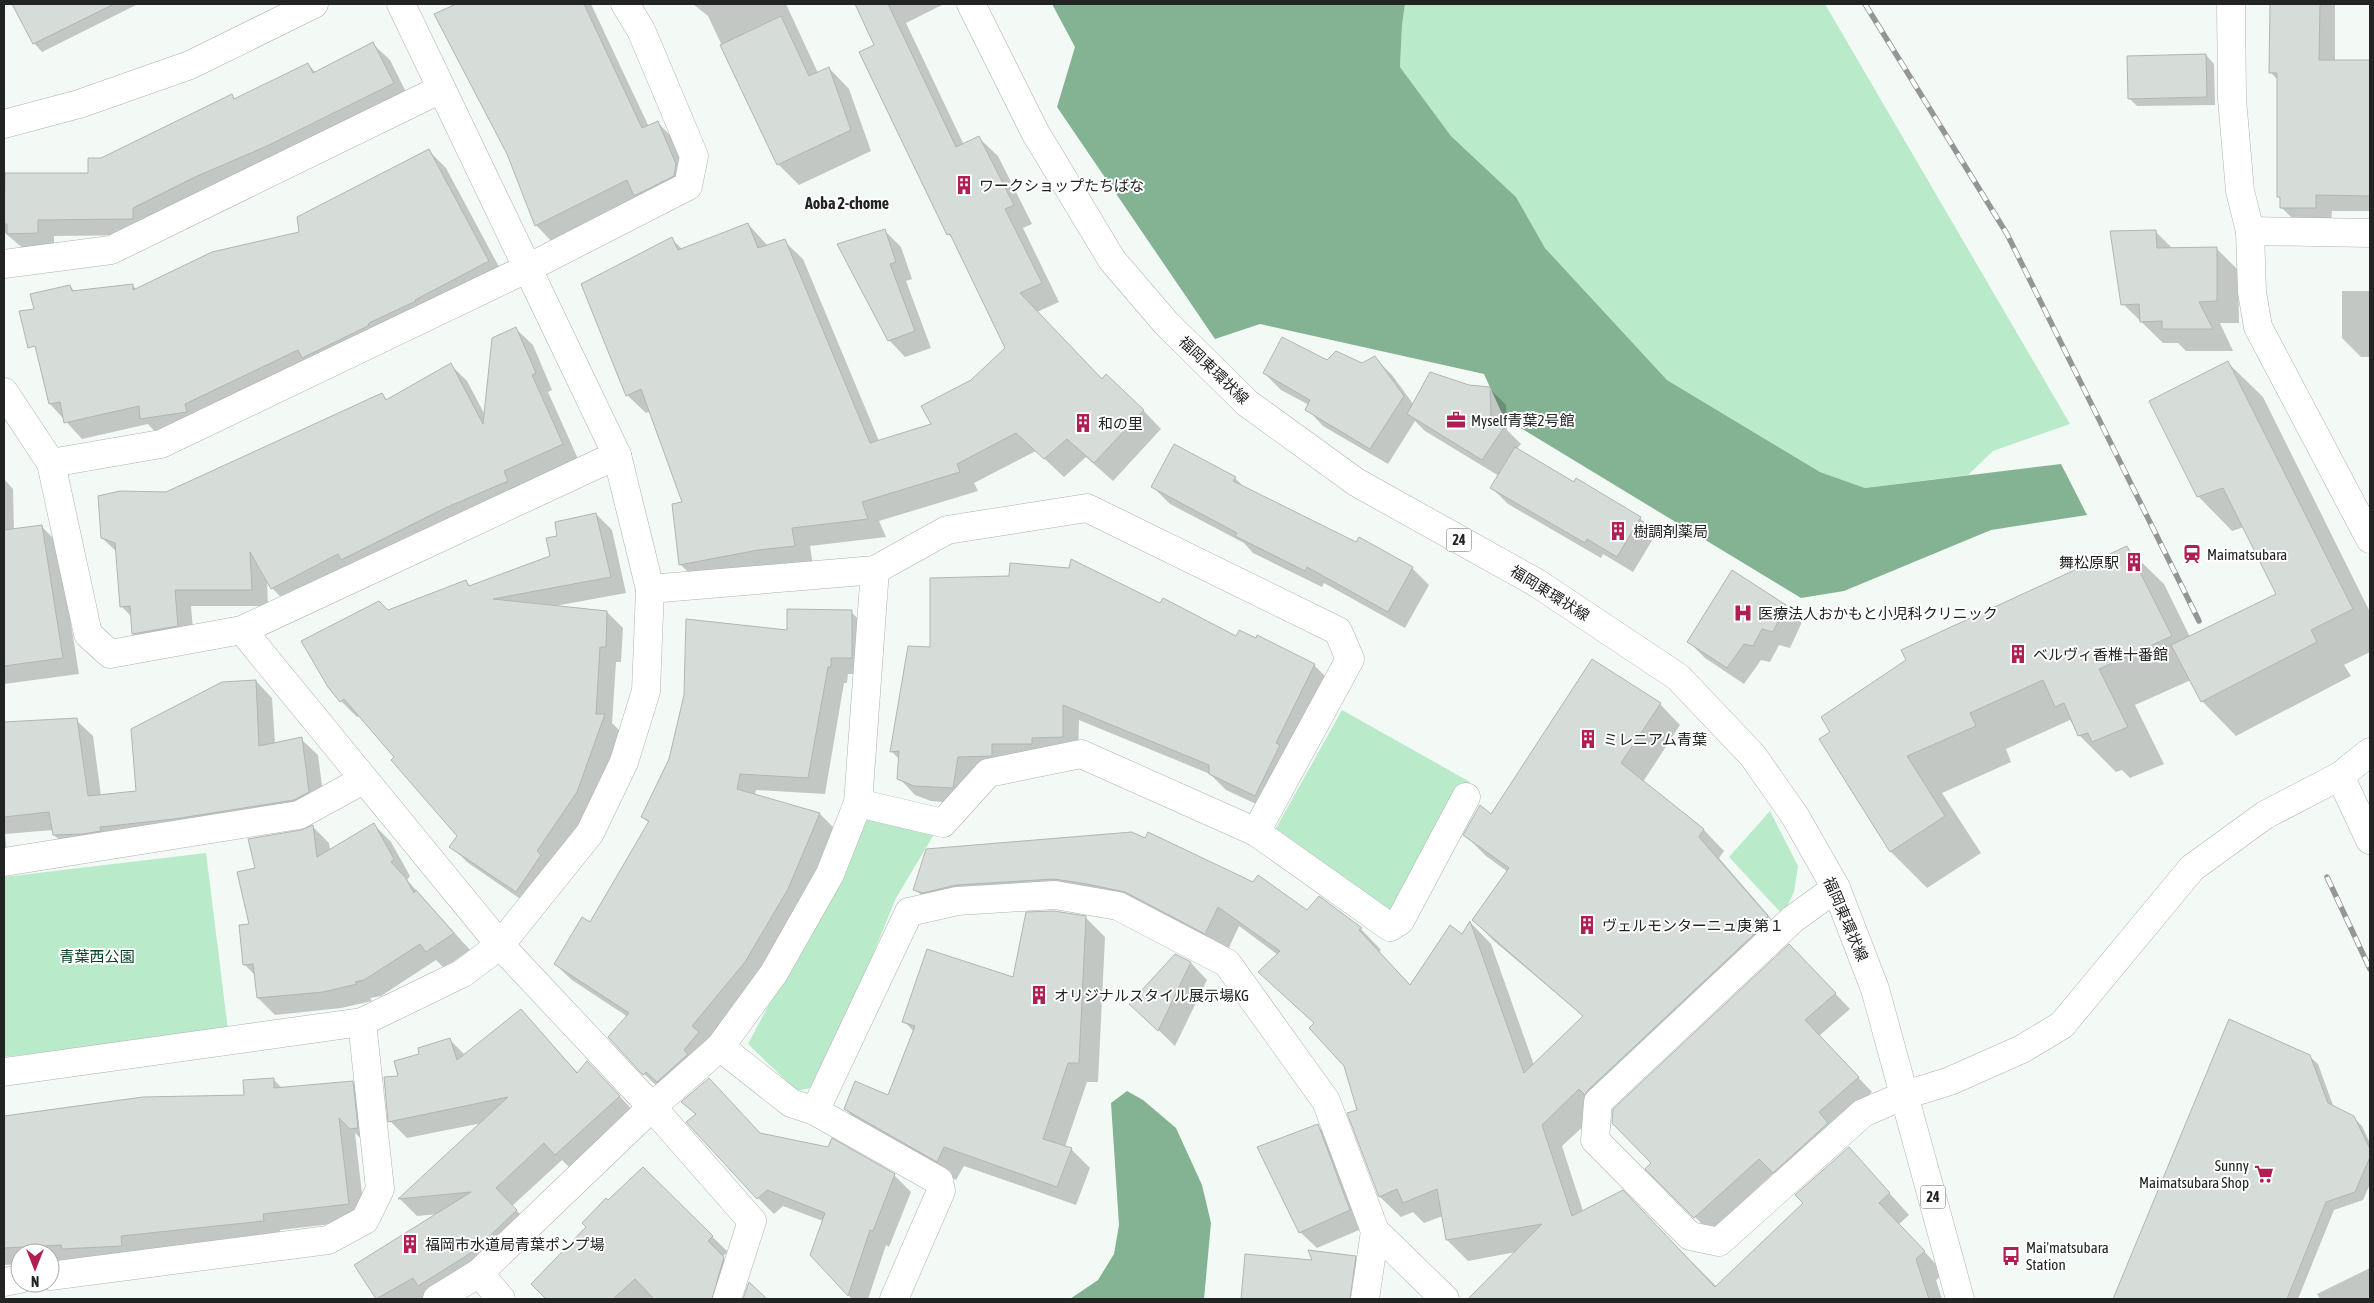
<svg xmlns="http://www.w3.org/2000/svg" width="2374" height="1303" font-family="'Asap Condensed','Noto Sans JP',sans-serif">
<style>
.green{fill:#b9eac9}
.water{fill:#83b393}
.shadow{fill:#0003}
.building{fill:#d6dcd8;stroke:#b1b6b2}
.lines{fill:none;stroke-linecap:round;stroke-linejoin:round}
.minor-casing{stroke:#aeb3af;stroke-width:29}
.major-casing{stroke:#aeb3af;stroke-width:29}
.minor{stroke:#fff;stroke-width:28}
.major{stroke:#fff;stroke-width:28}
.rail-casing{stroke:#929694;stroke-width:5.5}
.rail{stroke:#fff;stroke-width:4;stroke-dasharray:11;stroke-linecap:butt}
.labels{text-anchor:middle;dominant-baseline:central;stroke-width:4;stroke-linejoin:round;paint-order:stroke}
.shield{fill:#fff;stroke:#646665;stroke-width:1}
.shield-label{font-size:14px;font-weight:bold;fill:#222423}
.poi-label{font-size:15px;fill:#222423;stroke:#fff;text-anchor:start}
.street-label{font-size:15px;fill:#222423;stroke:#fff}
.park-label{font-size:15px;fill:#074425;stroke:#fff}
.neighbourhood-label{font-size:16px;font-weight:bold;fill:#222423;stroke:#fff}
</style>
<rect width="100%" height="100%" fill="#f3f9f5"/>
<g class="green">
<polygon points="1405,4 1825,4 2070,424 1993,451 1968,475 1865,488 1820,472 1667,380 1545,248 1516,197 1451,136 1400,67 1402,25"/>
<polygon points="1342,710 1470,782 1389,918 1275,830"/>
<polygon points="1770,811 1798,866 1794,892 1783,915 1729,857"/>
<polygon points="869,816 936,831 896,898 819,1086 797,1091 748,1044"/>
<polygon points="206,853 228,1030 4,1057 4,877"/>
</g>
<g class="water">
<polygon points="1052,4 1405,4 1402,25 1400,67 1451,136 1516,197 1545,248 1667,380 1820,472 1865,488 2061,464 2087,515 1991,530 1844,591 1801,598 1504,418 1484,374 1260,324 1215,339 1057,107 1075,47"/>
<polygon points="1127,1091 1143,1100 1176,1128 1202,1185 1211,1223 1204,1299 1070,1299 1098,1280 1114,1254 1119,1225 1111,1103"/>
</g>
<g class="shadow">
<polygon points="14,4 138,4 42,52 34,43"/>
<polygon points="459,4 591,4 649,127 658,123 674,139 692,182 552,242 536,225 508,153 436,15"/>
<polygon points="693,4 786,4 818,73 829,68 849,89 871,151 799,185 778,164 708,16"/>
<polygon points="856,4 944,4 906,23 964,145 979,138 998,156 1032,224 1023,228 1059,302 1037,312 1102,380 1143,410 1161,429 1113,481 1086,457 1064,477 1036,451 974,483 978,491 879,521 886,537 810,546 813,565 699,583 680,564 683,503 651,411 646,413 627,395 672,239 683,250 748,224 768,246 784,241 803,259 879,441 932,424 972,381 1006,349 955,241 948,234 875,46"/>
<polygon points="2272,4 2335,4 2335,61 2370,62 2370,211 2332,211 2331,224 2298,224 2281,207 2281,200 2278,196 2278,80 2270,72"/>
<polygon points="373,44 390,60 410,100 149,235 54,236 54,249 25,250 4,232 4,193 89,174 102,159 231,95 236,100 308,64 316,73"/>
<polygon points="2206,55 2214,64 2215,105 2137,106 2129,98"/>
<polygon points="429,151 446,168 505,278 158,435 148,424 82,439 50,404 35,310 70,286 75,292 132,285 136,289 301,233"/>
<polygon points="884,230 901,247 912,279 906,281 931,348 905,357 889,340"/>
<polygon points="2155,231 2173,249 2216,248 2238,270 2239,323 2220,323 2233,351 2186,351 2178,343 2163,343 2123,304"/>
<polygon points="2342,291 2370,291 2370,357 2361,357 2342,338"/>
<polygon points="516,329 533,345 552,390 548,392 579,461 289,605 272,588 267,578 268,606 191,606 194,642 150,650 133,634 132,617 122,607 117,552 102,538 167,494 382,394 388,401 451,365 467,381 485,415"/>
<polygon points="1375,358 1392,375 1414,405 1468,386 1489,388 1506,405 1507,430 1521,444 1516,450 1640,518 1656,534 1633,572 1603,554 1601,558 1508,504 1492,488 1499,476 1425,431 1415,421 1388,464 1323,426 1307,409 1309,405 1281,390 1264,373 1328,362 1362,365"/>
<polygon points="2228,363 2263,397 2370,612 2370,652 2344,665 2351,676 2236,736 2202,701 2191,680 2135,705 2164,764 2130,778 2122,770 2116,772 2079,735 2070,720 2006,749 2011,762 1942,793 1981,853 1927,888 1891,852 1821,740 2127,548 2164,584 2190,637 2277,594 2244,527 2232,531 2198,496"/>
<polygon points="1235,478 1246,489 1356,544 1359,539 1412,568 1429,585 1405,628 1324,583 1322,587 1253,553 1244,543 1170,504 1153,487"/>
<polygon points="4,479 13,489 14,530 41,526 58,543 79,674 4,684"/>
<polygon points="596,514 612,530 626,593 555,606 607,612 623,628 621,662 616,662 612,723 620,731 592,808 532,907 467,862 451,846 458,836 396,758 360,716 357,717 341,701 388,612 465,581 471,587 552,557 559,536"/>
<polygon points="1161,605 1237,638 1314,665 1330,681 1271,811 1226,790 1210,774 1079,720 1078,753 1008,760 969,804 931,801 915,795 899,778 900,760 892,752 909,647 931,648"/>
<polygon points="1786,606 1802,622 1790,648 1779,645 1770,662 1761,660 1744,684 1705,658 1688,641"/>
<polygon points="851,612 868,628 868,674 848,674 847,683 844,683 825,794 756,790 755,795 820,814 836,830 805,905 761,979 708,1043 661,1090 644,1074 628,1017 572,980 555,964 590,923 649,823 642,816 788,631"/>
<polygon points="256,681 272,698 275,744 301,739 318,755 325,809 71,851 54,835 53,830 5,834 7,853 4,853 4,723 76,720 93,736 101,796 138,792"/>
<polygon points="1660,704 1680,725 1643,782 1704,830 1724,851 1719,858 1788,938 1562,1146 1583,1211 1622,1192 1717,1287 1805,1203 1849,1148 1909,1215 1899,1224 1944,1273 1936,1280 1942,1299 1494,1299 1482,1287 1516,1252 1468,1261 1447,1240 1443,1216 1424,1223 1413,1212 1401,1217 1380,1197 1346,1066 1315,1024 1281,993 1278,955 1239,926 1226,954 1076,900 936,910 915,889 927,850 1307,912 1320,898 1361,929 1381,950 1379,952 1411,986 1462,935 1471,923 1491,944 1534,1065 1584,1017 1494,941 1473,920 1508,872 1486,856 1465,835"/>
<polygon points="374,825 391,842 410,876 407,880 470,950 444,968 436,960 381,996 370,998 372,1001 341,1008 275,1015 258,998 255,975 244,964 251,925 257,869 302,832 313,827 329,843 330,850"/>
<polygon points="1085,917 1105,937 1098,1082 1087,1082 1065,1147 1071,1149 1090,1168 1076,1205 964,1166 956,1180 865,1128 845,1109 888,1096 914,1032 904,1021 1014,979"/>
<polygon points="1804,961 1850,1009 1819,1036 1872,1092 1833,1128 1789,1187 1774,1173 1710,1232 1647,1169"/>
<polygon points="1191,963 1207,980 1175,1046 1148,1020"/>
<polygon points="521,1011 578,1073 605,1080 636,1114 573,1171 562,1160 512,1206 534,1228 423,1299 377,1299 356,1265 438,1214 417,1216 400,1199 482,1123 407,1138 390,1121 399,1077 420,1055 450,1040 465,1055"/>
<polygon points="2230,1021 2309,1056 2318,1064 2334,1108 2353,1117 2362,1126 2370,1143 2370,1184 2363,1200 2334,1210 2298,1299 2115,1299"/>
<polygon points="273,1079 283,1089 352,1082 369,1099 368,1145 355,1133 365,1220 280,1230 280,1237 50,1263 50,1253 20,1253 20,1264 4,1265 4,1117 143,1098 245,1096"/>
<polygon points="683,1102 761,1135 894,1175 911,1192 889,1247 886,1245 868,1299 852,1299 811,1255 823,1221 783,1206 774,1214 758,1198 696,1115"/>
<polygon points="1318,1126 1334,1142 1366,1227 1317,1248 1300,1232"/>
<polygon points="643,1169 728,1252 722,1257 739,1274 731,1299 547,1299 532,1284 588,1227 608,1202"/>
<polygon points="1246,1255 1315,1261 1355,1257 1380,1282 1377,1299 1351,1299 1354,1277 1351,1277 1348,1299 1242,1299"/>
<polygon points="2370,1268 2370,1299 2320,1299 2317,1294"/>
</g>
<g class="building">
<polygon points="12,4 114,4 33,44"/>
<polygon points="456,4 584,4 642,128 658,121 676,164 674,176 634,196 627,180 535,226 507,154 434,14"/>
<polygon points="855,4 888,4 956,147 979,136 1014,205 1005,209 1042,283 1020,293 1102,379 1106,374 1144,410 1094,463 1067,439 1044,459 1016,433 957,464 960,472 862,502 868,519 792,528 795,546 758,550 679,565 672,504 682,502 641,389 626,396 581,284 672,237 678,250 748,223 758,248 785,239 870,443 931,424 921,406 971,380 1005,348 950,234 947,235 859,52 874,45"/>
<polygon points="2270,4 2320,4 2319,60 2370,60 2370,196 2316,195 2316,208 2280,208 2280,197 2277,197 2277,73 2269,73"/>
<polygon points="781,16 809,76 829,67 851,130 777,165 720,45"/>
<polygon points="373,42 394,83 267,146 195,177 133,208 133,219 38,220 38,233 7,234 7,224 4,224 5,173 88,173 88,158 101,158 232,94 234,99 308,63 313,73"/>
<polygon points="2206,54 2207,97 2128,99 2127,56"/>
<polygon points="429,149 489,261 415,300 416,301 369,323 368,326 302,358 298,350 185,404 187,412 140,419 139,406 64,423 60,402 49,404 35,346 28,348 19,311 34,309 30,294 70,285 72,291 133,284 133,290 212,252 299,232 297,217"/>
<polygon points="885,229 896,262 890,264 915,331 888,341 837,244"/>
<polygon points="2156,230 2157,248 2217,247 2217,301 2199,302 2213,329 2162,329 2162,321 2140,322 2139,304 2121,305 2110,231"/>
<polygon points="516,327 536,373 532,375 563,444 504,471 508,481 445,508 341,560 338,554 271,589 250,552 252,590 175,590 178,626 132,634 130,606 120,607 115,543 101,538 98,496 120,491 166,492 382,393 386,400 451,363 483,424 492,338"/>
<polygon points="1282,337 1327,360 1336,351 1362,363 1375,356 1404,396 1370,449 1305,410 1310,400 1263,373"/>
<polygon points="2228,361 2353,609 2311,630 2317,642 2201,702 2171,645 2276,594 2223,488 2197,497 2149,401"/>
<polygon points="1430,372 1469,385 1490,387 1491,417 1505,426 1482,460 1407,414"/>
<polygon points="1174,444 1236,477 1233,481 1356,542 1359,537 1413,567 1388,612 1307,567 1305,571 1235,536 1237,533 1151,487"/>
<polygon points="1515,447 1574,482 1576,478 1641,517 1617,557 1587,539 1585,543 1490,488"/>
<polygon points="596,513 611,577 493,599 607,611 606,647 600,647 596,714 605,714 577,792 537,851 541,855 516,892 449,847 457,836 391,760 394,757 344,699 340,702 328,687 301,641 379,601 388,610 466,580 469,586 550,556 546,538 557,536 555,522"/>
<polygon points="42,525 63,658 4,666 4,530"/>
<polygon points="2127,546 2172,636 2099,669 2128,727 2092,742 2088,733 2078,736 2064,703 2055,707 2043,680 1970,713 1976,726 1907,756 1945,816 1890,852 1819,739 1830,732 1821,717 1906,660 1901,650"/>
<polygon points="1071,559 1160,603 1163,598 1236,636 1239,630 1256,638 1257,635 1315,664 1276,743 1280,745 1255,796 1209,774 1209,765 1063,705 1063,737 1032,738 1032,744 992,744 992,756 958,757 953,788 914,786 897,779 899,751 890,752 908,646 930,647 930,578 1009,576 1010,563 1069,568"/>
<polygon points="1732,570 1786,605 1773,632 1762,629 1753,646 1744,644 1727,668 1687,642"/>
<polygon points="787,609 852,610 852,658 831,658 831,667 828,667 808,778 740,774 737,789 820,813 788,889 745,962 692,1026 699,1032 684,1050 688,1054 657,1082 646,1072 643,1075 608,1037 629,1013 554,964 582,917 590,922 649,821 641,817 669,759 684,695 686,619 787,630"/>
<polygon points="1592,659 1661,703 1621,763 1704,829 1699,837 1768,916 1765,919 1767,922 1587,1091 1585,1095 1579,1089 1542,1125 1572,1216 1623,1190 1715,1287 1803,1203 1795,1195 1849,1147 1890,1193 1879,1203 1925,1251 1916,1259 1929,1299 1468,1299 1542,1224 1446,1240 1437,1189 1403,1203 1397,1189 1379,1197 1347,1113 1357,1110 1344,1066 1309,1028 1314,1023 1258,972 1280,951 1218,907 1205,934 1125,892 1087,884 1054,879 956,885 923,893 913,890 926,849 1132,832 1145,838 1148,832 1253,882 1258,875 1307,910 1319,896 1362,928 1359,930 1410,985 1450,925 1462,934 1470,921 1524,1073 1583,1016 1472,920 1509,868 1463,835 1480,805 1491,814"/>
<polygon points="256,680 259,746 302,737 309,792 294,800 174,819 100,827 101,831 83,834 53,835 49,812 4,817 4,722 77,718 88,796 136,791 131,729 222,682"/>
<polygon points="374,823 394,859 391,862 405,877 414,893 416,890 454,933 426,952 420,944 364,980 355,982 357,984 323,992 257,998 253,964 243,965 239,925 249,924 237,872 255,868 248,839 301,830 313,825 317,857"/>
<polygon points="1054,911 1086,916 1079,1063 1068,1063 1043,1139 1072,1148 1057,1187 944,1147 937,1162 844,1109 855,1081 888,1095 915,1026 902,1022 927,949 1013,977 1026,912"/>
<polygon points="1789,944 1836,993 1805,1020 1859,1077 1819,1112 1828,1123 1773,1173 1759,1159 1694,1218 1645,1169 1651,1163 1612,1123 1613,1109"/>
<polygon points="1175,954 1191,962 1158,1031 1129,1004"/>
<polygon points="521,1009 577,1073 587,1061 620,1096 555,1155 544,1143 496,1188 517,1210 474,1251 418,1286 413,1278 376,1299 354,1265 471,1192 398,1199 508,1097 388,1122 384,1077 398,1076 394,1061 419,1054 418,1048 450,1038 457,1060"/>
<polygon points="2229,1019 2310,1055 2328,1103 2354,1116 2370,1149 2370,1157 2355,1192 2326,1202 2287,1299 2113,1299"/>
<polygon points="274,1078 274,1088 353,1081 358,1128 350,1129 339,1118 349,1204 263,1214 264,1221 121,1236 122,1246 62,1249 61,1245 4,1248 4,1116 143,1097 244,1095 243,1080"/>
<polygon points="709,1078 760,1133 828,1147 832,1138 895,1174 873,1231 870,1230 848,1296 810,1255 825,1213 767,1190 757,1199 686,1122 696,1114 681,1102"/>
<polygon points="1318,1124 1350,1210 1299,1233 1257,1147"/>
<polygon points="643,1167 713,1236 708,1241 724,1257 712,1299 654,1299 635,1279 613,1299 546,1299 531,1284 586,1227 582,1223 606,1198 608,1200"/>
<polygon points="1308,1250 1356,1256 1350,1299 1241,1299 1245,1254 1312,1260"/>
<polygon points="749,1282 767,1299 743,1299"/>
</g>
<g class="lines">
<g class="minor-casing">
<g id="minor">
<polyline points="2231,4 2232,99 2240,191 2250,231 2252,292 2258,327 2370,539"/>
<polyline points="4,124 79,104 190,65 314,4"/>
<polyline points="2250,231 2370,233"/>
<polyline points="4,264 111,250 441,89"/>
<polyline points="4,392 51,463 88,634 110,654 242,630 500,945 652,1107 752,1221 727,1299"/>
<polyline points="51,463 161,444 526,269 688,186 694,156 641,30 625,4"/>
<polyline points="650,589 875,570 947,530 1087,508 1338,631 1350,659 1256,832 1081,754 988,773 943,823 858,803"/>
<polyline points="242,630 617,455"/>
<polyline points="2340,776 2370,840"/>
<polyline points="1256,832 1390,927 1400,921 1466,797"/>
<polyline points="4,862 299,815 363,780"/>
<polyline points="1836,888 1793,919 1598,1102 1595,1140 1690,1236 1719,1242 1863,1113 1905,1095 1950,1081 2022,1049 2062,1025 2192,868 2265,815 2340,776 2370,752"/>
<polyline points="720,1047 791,1103 815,1111 939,1181 941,1191 894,1299"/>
<polyline points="4,1072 362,1022 463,973 500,945 590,833 624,762 646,691 650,589 617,455 401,4"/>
<polyline points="815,1111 909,912 957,901 1055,895 1118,906 1227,963 1326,1101 1375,1231 1445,1299"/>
<polyline points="479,1273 501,1299"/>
<polyline points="50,1276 328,1240 365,1220 380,1189 362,1022"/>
<polyline points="4,1282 20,1279"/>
<polyline points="437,1299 479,1273 652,1107 720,1047 774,973 830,874 858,803 875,570"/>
<polyline points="1365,1299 1375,1231"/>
</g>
</g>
<g class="major-casing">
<polyline id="major" points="971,4 1035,132 1112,260 1166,323 1247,403 1356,482 1537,583 1678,677 1753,756 1795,816 1836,888 1875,989 1960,1299"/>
</g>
<use href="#minor" class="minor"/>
<use href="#major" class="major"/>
<g class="rail-casing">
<g id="rail">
<polyline points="1865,4 2007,234 2199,621"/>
<polyline points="2327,877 2370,969"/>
</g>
</g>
<use href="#rail" class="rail"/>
</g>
<defs>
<g id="building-bare" transform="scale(1.5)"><path d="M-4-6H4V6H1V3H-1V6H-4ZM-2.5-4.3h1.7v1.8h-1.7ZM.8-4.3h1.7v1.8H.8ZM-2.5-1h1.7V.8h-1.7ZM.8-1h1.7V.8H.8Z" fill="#af1f54" stroke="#fff" stroke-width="2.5" paint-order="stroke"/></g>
<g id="office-bare" transform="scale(1.5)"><path d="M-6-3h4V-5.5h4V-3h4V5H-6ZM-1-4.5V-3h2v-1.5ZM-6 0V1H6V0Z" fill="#af1f54" stroke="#fff" stroke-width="2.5" paint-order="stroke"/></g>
<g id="station-bare" transform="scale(1.5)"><path d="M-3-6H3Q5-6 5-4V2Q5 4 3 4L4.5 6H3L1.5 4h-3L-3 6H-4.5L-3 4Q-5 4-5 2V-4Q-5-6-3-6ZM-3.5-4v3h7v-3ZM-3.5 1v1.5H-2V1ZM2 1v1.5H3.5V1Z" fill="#af1f54" stroke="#fff" stroke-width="2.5" paint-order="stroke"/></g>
<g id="hospital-bare" transform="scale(1.5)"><path d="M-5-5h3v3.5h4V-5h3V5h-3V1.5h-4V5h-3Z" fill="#af1f54" stroke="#fff" stroke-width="2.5" paint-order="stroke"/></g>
<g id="supermarket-bare" transform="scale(1.5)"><path d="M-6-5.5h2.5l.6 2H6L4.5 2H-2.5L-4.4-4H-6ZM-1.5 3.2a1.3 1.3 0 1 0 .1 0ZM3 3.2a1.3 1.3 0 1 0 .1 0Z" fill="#af1f54" stroke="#fff" stroke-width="2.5" paint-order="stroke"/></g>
<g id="bus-bare" transform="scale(1.5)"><path d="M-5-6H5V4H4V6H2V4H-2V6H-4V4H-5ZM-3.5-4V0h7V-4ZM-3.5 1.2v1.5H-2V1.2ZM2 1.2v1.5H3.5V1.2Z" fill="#af1f54" stroke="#fff" stroke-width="2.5" paint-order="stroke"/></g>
</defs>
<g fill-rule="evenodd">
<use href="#building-bare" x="964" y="185"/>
<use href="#office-bare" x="1456" y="420"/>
<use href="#building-bare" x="1083" y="423"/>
<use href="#building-bare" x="1618" y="531"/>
<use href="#station-bare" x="2192" y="554"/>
<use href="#building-bare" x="2134" y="562"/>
<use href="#hospital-bare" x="1743" y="613"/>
<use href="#building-bare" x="2018" y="654"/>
<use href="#building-bare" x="1588" y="739"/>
<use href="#building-bare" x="1587" y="925"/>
<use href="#building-bare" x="1039" y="995"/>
<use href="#supermarket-bare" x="2264" y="1174"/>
<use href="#building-bare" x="410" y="1244"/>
<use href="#bus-bare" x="2011" y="1256"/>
</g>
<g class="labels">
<g class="shield">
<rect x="1446.5" y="528.5" width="25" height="23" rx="4"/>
<rect x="1920.5" y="1185.5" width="25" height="23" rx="4"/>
</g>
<g class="shield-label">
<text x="1459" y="540">24</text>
<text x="1933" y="1197">24</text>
</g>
<g class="poi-label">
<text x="979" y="185">ワークショップたちばな</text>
<text x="1471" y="420">Myself青葉2号館</text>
<text x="1098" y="423">和の里</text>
<text x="1633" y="531">樹調剤薬局</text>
<text x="2207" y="554">Maimatsubara</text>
<text x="2119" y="562" text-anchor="end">舞松原駅</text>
<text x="1758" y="613">医療法人おかもと小児科クリニック</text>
<text x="2033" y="654">ベルヴィ香椎十番館</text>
<text x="1603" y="739">ミレニアム青葉</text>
<text x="1602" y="925">ヴェルモンターニュ庚 第１</text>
<text x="1054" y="995">オリジナルスタイル展示場KG</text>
<text x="2249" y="1165" text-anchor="end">Sunny<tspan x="2249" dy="17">Maimatsubara Shop</tspan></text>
<text x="425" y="1244">福岡市水道局青葉ポンプ場</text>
<text x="2026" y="1247">Mai'matsubara<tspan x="2026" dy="17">Station</tspan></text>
</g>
<g class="street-label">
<text transform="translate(1214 370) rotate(44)">福岡東環状線</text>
<text transform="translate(1550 593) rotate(32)">福岡東環状線</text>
<text transform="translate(1846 919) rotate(67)">福岡東環状線</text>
</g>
<g class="park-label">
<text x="97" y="956">青葉西公園</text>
</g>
<g class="neighbourhood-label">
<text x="847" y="203">Aoba 2-chome</text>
</g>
</g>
<rect width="2374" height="1303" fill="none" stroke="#222423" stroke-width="10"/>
<g transform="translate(35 1268) rotate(180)"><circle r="24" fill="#ffffff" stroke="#a7a7a7"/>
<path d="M0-4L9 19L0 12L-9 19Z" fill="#af1f54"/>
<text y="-8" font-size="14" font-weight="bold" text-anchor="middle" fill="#222423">N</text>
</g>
</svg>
